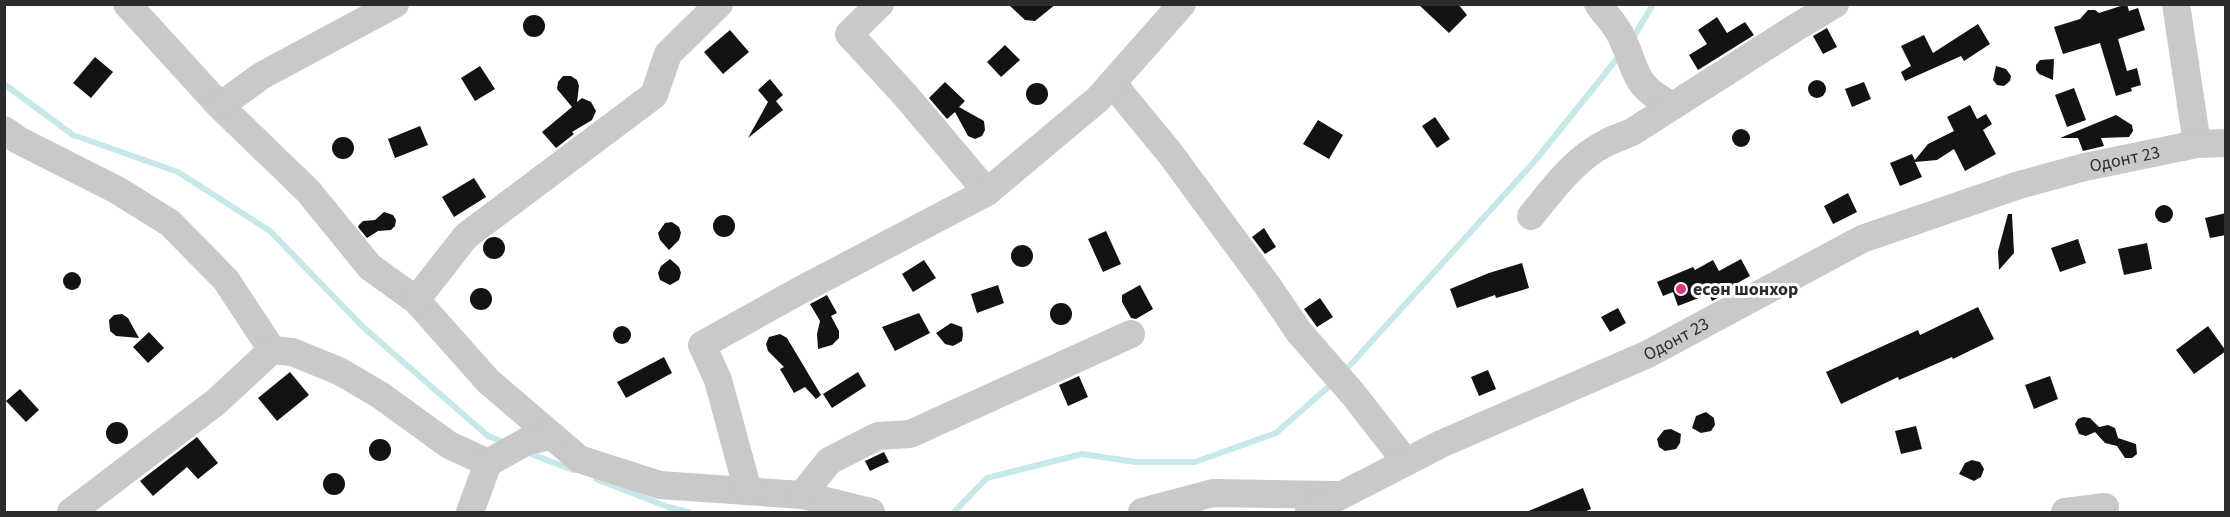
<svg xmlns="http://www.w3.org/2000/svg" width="2230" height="517" font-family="'Source Sans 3',sans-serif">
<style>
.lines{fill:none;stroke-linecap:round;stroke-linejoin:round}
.stream{stroke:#c7e8e9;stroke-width:6}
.building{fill:#131313}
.minor{stroke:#c9c9c9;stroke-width:28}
.poi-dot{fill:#dc367d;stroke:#fff;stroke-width:2}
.labels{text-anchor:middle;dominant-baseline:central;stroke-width:6;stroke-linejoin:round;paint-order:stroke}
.street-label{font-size:18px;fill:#2c2c2c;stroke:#fff}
.poi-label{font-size:18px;font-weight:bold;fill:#2c2c2c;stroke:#fff;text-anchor:start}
</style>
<rect width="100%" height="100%" fill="#fff"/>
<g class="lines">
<g class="stream">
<polyline points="1632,40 1653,4"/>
<polyline points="4,84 73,135 178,172 270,231 363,327 488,436 506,443"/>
<polyline points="1343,373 1534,162 1620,55"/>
<polyline points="526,452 573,470"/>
<polyline points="596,479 668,507 689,512"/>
<polyline points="954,512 987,478 1082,454 1136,462 1195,462 1276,433 1334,382"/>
</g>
</g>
<g class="building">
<polygon points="1008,4 1056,4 1035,21 1025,20"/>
<polygon points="1418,4 1458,4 1467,15 1449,33"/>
<polygon points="2127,4 2129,11 2138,8 2145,30 2118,39 2127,71 2137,68 2141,85 2131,88 2132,91 2116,96 2100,43 2063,54 2054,27 2080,19 2088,10 2095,10 2099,13"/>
<circle cx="534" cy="26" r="11"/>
<polygon points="1717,17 1727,33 1745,22 1754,35 1698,70 1689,55 1707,44 1698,30"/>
<polygon points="1978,24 1990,44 1964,61 1961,56 1905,81 1901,72 1911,66 1901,46 1924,35 1933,53"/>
<polygon points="1827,28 1837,47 1823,54 1813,36"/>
<polygon points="730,30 749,52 723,74 704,52"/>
<polygon points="1005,45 1020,60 1001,77 987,62"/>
<polygon points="95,57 113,72 91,98 73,83"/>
<polygon points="2054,59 2053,80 2039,74 2036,70 2036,65 2040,60"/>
<polygon points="480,66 495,89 475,101 461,78"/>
<polygon points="1996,66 2006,69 2011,76 2010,81 2004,86 1997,85 1993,80"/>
<polygon points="563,76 571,76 577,80 579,86 577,102 582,98 591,102 596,111 592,120 572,132 574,134 556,148 542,132 572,107 557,89 558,82"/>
<polygon points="770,79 783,95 776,101 783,110 748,138 768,102 758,90"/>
<circle cx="1817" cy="89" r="9"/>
<polygon points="945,82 965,101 959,107 984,121 985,130 982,136 975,139 968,136 955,112 947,119 929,98"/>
<polygon points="1864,82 1871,99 1852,107 1845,89"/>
<circle cx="1037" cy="94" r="11"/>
<polygon points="2074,88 2086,120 2067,127 2055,95"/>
<polygon points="1970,105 1977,119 1986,114 1992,124 1983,130 1996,154 1965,171 1954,149 1937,160 1915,162 1922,177 1900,186 1890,163 1912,154 1915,160 1928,144 1954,131 1947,117"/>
<polygon points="2116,115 2132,125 2133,131 2129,137 2101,138 2104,146 2083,151 2078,138 2060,138"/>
<polygon points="1435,117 1450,139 1437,148 1422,126"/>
<polygon points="1318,120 1343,135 1329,159 1303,144"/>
<polygon points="420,126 428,145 395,158 388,139"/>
<circle cx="1741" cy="138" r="9"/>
<circle cx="343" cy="148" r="11"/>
<polygon points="474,178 486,197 454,217 442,197"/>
<polygon points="1848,193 1857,212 1833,224 1824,206"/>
<circle cx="2164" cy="214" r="9"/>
<polygon points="384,212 393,215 396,220 395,226 391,230 378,231 367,238 358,227 359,225 363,221 375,220"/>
<polygon points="2226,213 2226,235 2210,238 2205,218"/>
<polygon points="2008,214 2012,214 2014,253 1999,270 1998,251"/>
<circle cx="724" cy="226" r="11"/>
<polygon points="672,222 679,227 681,233 679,240 669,250 660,240 658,233 665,223"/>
<polygon points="1264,228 1276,247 1265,254 1252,237"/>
<polygon points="1106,231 1121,264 1103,272 1088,239"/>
<circle cx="494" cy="248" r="11"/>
<polygon points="2078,239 2086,263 2060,272 2051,248"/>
<polygon points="2147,243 2152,269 2124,275 2118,249"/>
<circle cx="1022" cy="256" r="11"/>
<polygon points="670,259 679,267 681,273 679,280 670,285 660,280 658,273 661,266"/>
<polygon points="1741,259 1750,276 1734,285 1736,288 1712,301 1709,294 1678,306 1673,292 1663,296 1657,282 1693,267 1695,270 1713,260 1719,271"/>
<polygon points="924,260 936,278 913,292 902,274"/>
<polygon points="1522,263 1529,288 1496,298 1495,295 1457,308 1450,289 1489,273"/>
<circle cx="72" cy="281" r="9"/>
<polygon points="998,285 1004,303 977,313 971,294"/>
<polygon points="1140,285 1153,309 1136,319 1131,318 1122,302 1122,295"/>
<circle cx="481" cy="299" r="11"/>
<polygon points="827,295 837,313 831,316 839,331 839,338 832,345 818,349 817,334 820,321 810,304"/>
<polygon points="1320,298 1333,317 1317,327 1304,309"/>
<circle cx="1061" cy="314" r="11"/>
<polygon points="1978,307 1994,339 1953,359 1952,357 1899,380 1898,377 1841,404 1826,372 1918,330 1920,335"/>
<polygon points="1618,308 1626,323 1610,332 1601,317"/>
<polygon points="919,313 930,333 895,351 882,327"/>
<polygon points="122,314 128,318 139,338 116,336 110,331 109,320 114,315"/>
<polygon points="951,323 962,327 963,334 962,341 953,346 945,344 936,333"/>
<polygon points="2208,326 2226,351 2194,374 2176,350"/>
<circle cx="622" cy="335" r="9"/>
<polygon points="149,332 164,348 148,363 133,347"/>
<polygon points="780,334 787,338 821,395 816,399 805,387 794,393 780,369 784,367 768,351 766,344 769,337"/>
<polygon points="664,357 672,373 626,398 617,382"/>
<polygon points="1488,370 1496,389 1479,396 1471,377"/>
<polygon points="290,372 309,395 277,421 258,398"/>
<polygon points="858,372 866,386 832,408 823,394"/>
<polygon points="1079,376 1088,397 1068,406 1059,385"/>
<polygon points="2050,376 2058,399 2034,409 2025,385"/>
<polygon points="20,389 39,410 26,422 6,401"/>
<polygon points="1706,412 1714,418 1715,425 1711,431 1701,433 1692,428 1696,416"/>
<polygon points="2083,417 2090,418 2099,427 2108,425 2115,428 2118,438 2136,444 2137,454 2132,458 2125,458 2117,446 2105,443 2095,432 2086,436 2079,434 2075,424 2078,419"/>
<circle cx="117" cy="433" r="11"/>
<polygon points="1916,426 1922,449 1901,454 1895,431"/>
<polygon points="1671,429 1681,434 1680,443 1676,449 1665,451 1659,447 1657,439 1664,430"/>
<polygon points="197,437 218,463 198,479 187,467 153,496 140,481"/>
<circle cx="380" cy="450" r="11"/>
<polygon points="884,452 889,462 870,471 865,461"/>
<polygon points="1972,460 1980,462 1984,469 1981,477 1974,481 1959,474 1965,463"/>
<circle cx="334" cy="484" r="11"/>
<polygon points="1583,488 1591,509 1582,513 1524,513"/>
</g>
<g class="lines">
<g class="minor">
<polyline points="127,4 220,106 308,191 370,267 416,300 488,381 579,459 660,485 802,495 871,512"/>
<polyline points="880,4 849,34 906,96 987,192"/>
<path d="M1598,4c7,10 16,19 22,30 19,38 10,50 53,72"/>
<polyline points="2176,4 2197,144"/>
<polyline points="1112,83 1169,152 1267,285 1299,332 1353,394 1406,462"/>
<polyline points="220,106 261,76 395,4"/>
<polyline points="4,130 18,140 117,190 170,223 226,280 272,350"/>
<path d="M1531,216c22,-27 43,-57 75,-73 8,-4 17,-7 26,-11l163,-104 40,-24"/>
<polyline points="416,300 466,236 654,95 668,54 719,4"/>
<polyline points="748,491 718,380 702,345 799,291 987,192 1098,99 1182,4"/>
<polyline points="802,495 829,461 878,436 910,434 1131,334"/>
<polyline points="71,512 216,402 272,350 292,352 339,371 380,395 449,445 488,463"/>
<polyline points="470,512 488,463 527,441 552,436"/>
<polyline points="1142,512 1213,493 1340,495"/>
<path id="s1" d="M1309,512l132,-68 207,-90 214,-115 157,-54 66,-18 112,-23 29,-1"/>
<polyline points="2065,512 2105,507"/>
</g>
</g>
<circle class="poi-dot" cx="1681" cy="289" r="6"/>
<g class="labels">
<g class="street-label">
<text stroke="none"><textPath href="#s1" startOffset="892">Одонт 23</textPath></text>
<text stroke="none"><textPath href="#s1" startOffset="406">Одонт 23</textPath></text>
</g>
<g class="poi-label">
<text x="1693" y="289">есөн шонхор</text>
</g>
</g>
<rect width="2230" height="517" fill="none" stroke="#2c2c2c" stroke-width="12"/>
</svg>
